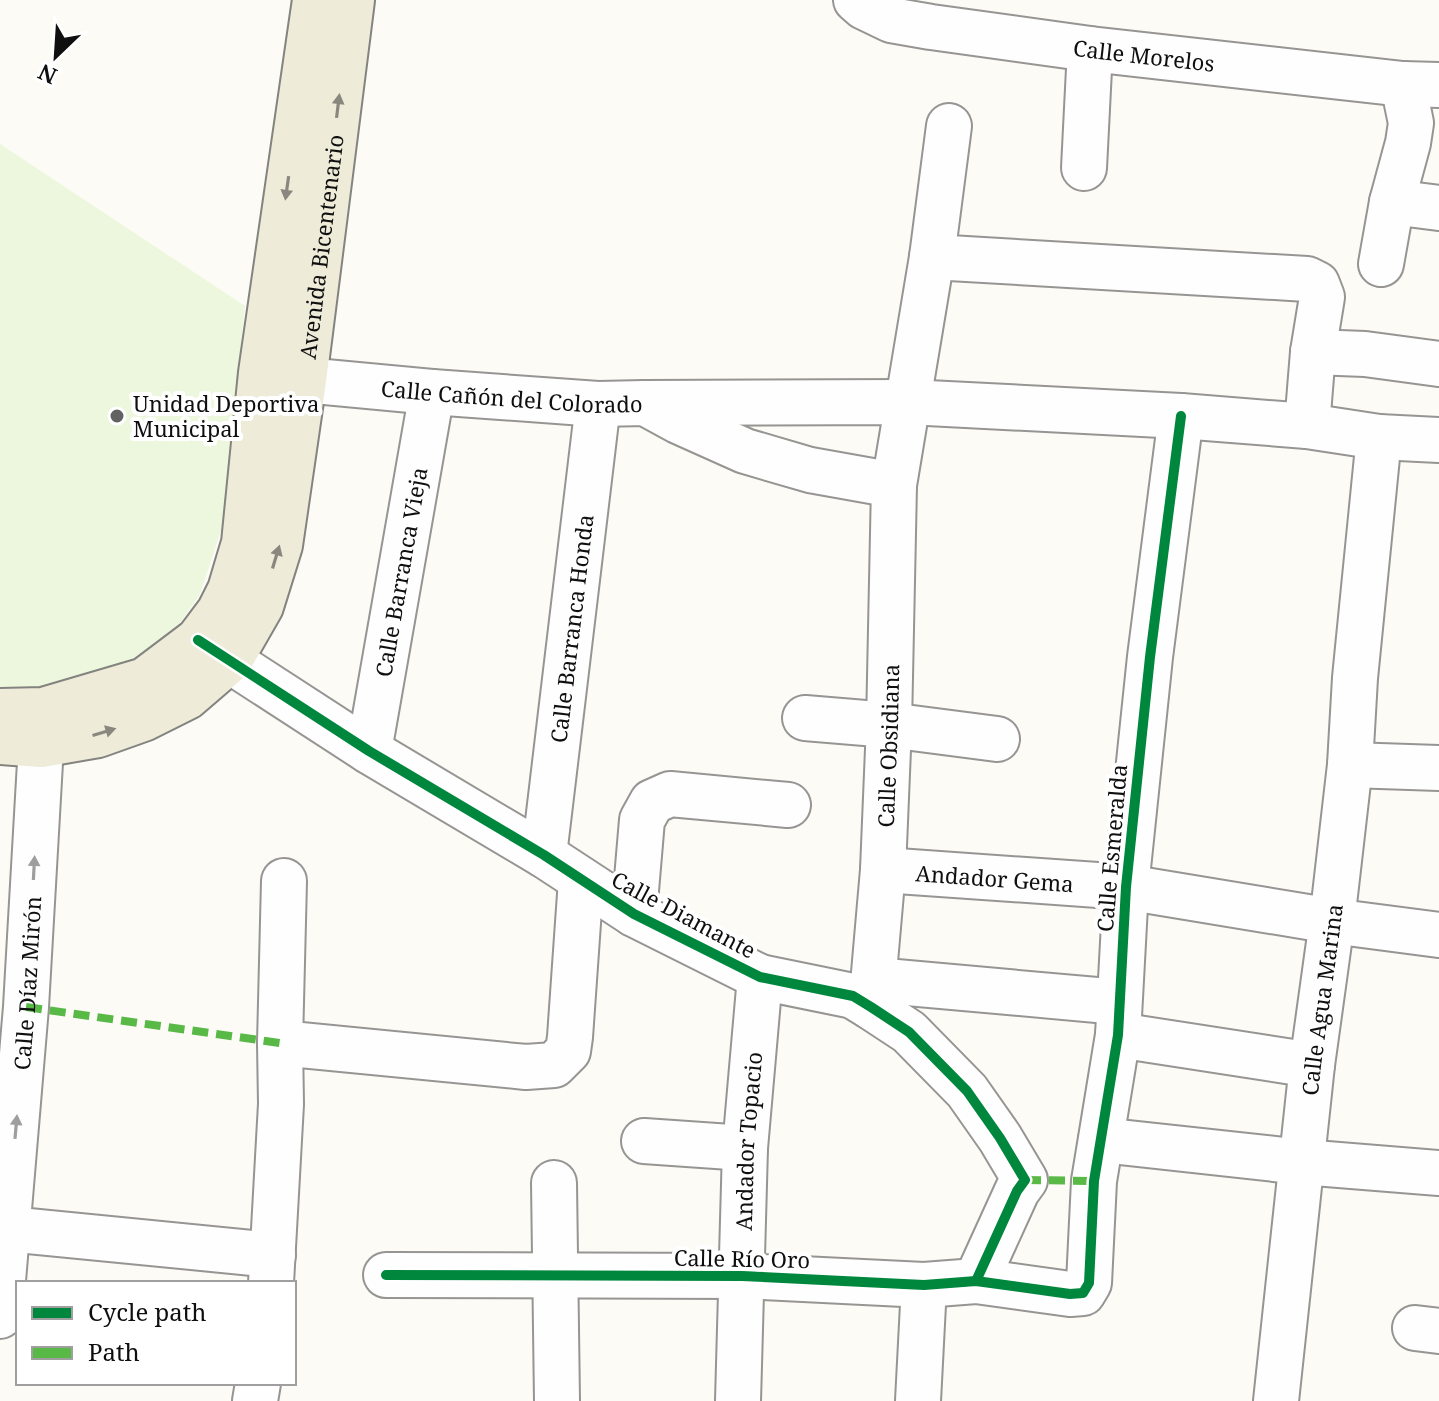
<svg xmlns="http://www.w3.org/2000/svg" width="1439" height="1401" font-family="'Noto Serif',serif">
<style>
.pitch{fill:#edf7dd}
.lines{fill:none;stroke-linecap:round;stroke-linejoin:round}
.minor-casing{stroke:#969593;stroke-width:48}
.major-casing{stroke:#838380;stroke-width:48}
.minor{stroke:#fffefe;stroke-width:44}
.major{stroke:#eeebd9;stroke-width:44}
.quiet{stroke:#58b947;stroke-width:8;stroke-dasharray:16 8;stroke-linecap:butt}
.cycleway-casing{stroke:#fff;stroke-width:15}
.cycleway{stroke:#00873e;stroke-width:10}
.oneway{fill:#8a887e}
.oneway2{fill:#9f9e9e}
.poi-dot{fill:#626260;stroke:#fff;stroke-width:3}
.labels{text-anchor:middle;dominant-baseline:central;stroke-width:8;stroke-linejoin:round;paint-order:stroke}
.street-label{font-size:22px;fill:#0f0f0f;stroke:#fff}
.poi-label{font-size:22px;fill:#0f0f0f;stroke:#fff;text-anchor:start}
</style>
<rect width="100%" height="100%" fill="#fcfbf5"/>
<polygon class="pitch" points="0,144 245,306 222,527 200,594 165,645 133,668 64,687 0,691"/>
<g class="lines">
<g class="minor-casing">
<g id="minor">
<path id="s1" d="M856,0l8,7 27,13 40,7 159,22 313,35 36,1"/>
<polyline points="1084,168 1090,49"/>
<polyline points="1392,202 1439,208"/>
<polyline points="932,257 1307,279 1317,284 1322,297 1313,352 1307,426"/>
<polyline points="1381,264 1392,202 1408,143 1411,123 1403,84"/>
<polyline points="1313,352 1365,354 1439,364"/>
<path id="s2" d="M265,374l39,6 128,12 166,12 47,-1 33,18 67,30 65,19 84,15"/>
<polyline points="645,403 908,402 1181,416 1307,426 1379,437 1439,440"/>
<polyline points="198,640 369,751 544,855 634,914 760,977 853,996 871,1007 909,1032 967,1091 1000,1138 1025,1180 1017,1191 976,1281"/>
<polyline points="805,718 889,725 997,739"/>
<path id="s3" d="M369,751l63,-359"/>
<polyline points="1350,765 1439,768"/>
<path id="s4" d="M544,855l54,-451"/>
<path id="s5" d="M883,870l243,17 206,34 107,14"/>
<polyline points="634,914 642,820 652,802 670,794 788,805"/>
<polyline points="874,980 1119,1002"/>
<path id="s6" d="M871,1007l12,-137 6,-145 5,-240 38,-228 17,-131"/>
<polyline points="1118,1035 1312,1065"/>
<polyline points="280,1043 526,1067 554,1065 568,1051 570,1037 581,880"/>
<polyline points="1101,1140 1302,1162 1439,1173"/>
<polyline points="644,1141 745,1148"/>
<polyline points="554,1183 557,1401"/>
<polyline points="8,1229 273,1255"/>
<polyline points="386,1275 742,1276 924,1285 976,1281 1070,1294 1083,1293 1089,1283 1094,1181 1118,1035 1126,887 1150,657 1181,416"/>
<polyline points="271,1283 281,1104 280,1043 284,881"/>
<path id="s7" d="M0,1316l26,-309 15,-262"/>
<polyline points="1415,1328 1439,1331"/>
<polyline points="255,1401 258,1383"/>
<path id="s8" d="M738,1401l7,-253 15,-171"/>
<polyline points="918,1401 924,1285"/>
<path id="s9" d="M1276,1401l36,-336 20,-144 18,-156 5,-87 24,-241"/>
</g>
</g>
<g class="major-casing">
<g id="major">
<polyline points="0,711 43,710 145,680 198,640 219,612 230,590 244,543 261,373 315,0"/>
<path id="s10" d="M0,742l41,3 57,-10 45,-16 44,-22 43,-37 31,-54 19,-61 24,-165 48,-380"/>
</g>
</g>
<use href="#minor" class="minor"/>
<use href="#major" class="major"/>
<g class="quiet">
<polyline points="26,1007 280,1043"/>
<polyline points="1025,1180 1094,1181"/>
</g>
<g class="cycleway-casing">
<g id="cycleway">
<polyline points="198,640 369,751 544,855 634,914 760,977 853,996 871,1007 909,1032 967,1091 1000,1138 1025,1180 1017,1191 976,1281"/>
<polyline points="386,1275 742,1276 924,1285 976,1281 1070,1294 1083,1293 1089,1283 1094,1181 1118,1035 1126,887 1150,657 1181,416"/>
</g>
</g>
<use href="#cycleway" class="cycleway"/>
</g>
<defs><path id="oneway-solid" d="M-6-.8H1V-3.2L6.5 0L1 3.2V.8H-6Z" transform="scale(2)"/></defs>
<g class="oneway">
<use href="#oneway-solid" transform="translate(338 106) rotate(-83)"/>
<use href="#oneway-solid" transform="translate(287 188) rotate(98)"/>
<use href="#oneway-solid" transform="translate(276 557) rotate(-73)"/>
<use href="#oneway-solid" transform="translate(104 732) rotate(-17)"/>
</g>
<g class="oneway2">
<use href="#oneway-solid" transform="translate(34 868) rotate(-87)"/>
<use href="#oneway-solid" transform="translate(16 1127) rotate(-85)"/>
</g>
<circle class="poi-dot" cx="117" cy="416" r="8"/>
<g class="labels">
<g class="street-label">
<text stroke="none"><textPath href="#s1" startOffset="296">Calle Morelos</textPath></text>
<text stroke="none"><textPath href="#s10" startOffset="680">Avenida Bicentenario</textPath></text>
<text stroke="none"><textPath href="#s2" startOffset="248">Calle Cañón del Colorado</textPath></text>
<text stroke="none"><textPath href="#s3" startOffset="182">Calle Barranca Vieja</textPath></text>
<text stroke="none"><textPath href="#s4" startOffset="228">Calle Barranca Honda</textPath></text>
<text stroke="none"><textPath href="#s6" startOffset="262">Calle Obsidiana</textPath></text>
<text transform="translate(1111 848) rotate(-85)">Calle Esmeralda</text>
<text stroke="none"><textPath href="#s5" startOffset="112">Andador Gema</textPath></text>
<text transform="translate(684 914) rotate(28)">Calle Diamante</text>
<text stroke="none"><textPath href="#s7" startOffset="334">Calle Díaz Mirón</textPath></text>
<text stroke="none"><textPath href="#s9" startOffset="404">Calle Agua Marina</textPath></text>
<text stroke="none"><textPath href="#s8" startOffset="260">Andador Topacio</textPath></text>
<text transform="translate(742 1258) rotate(1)">Calle Río Oro</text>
</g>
<g class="poi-label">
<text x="133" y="403">Unidad Deportiva<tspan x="133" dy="25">Municipal</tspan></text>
</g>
</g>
<rect x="16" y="1281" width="280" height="104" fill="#ffffff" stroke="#9f9f9f" stroke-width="2"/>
<rect x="32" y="1307" width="40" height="12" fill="#00873e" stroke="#9f9f9f" stroke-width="2"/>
<text x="88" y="1321" font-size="24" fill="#0f0f0f">Cycle path</text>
<rect x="32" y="1347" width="40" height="12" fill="#58b947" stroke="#9f9f9f" stroke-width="2"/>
<text x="88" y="1361" font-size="24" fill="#0f0f0f">Path</text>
<g transform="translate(56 56) rotate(205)" stroke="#ffffff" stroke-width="6" paint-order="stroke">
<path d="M0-6L14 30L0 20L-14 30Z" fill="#0f0f0f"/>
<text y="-12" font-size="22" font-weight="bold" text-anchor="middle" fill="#0f0f0f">N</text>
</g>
</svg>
